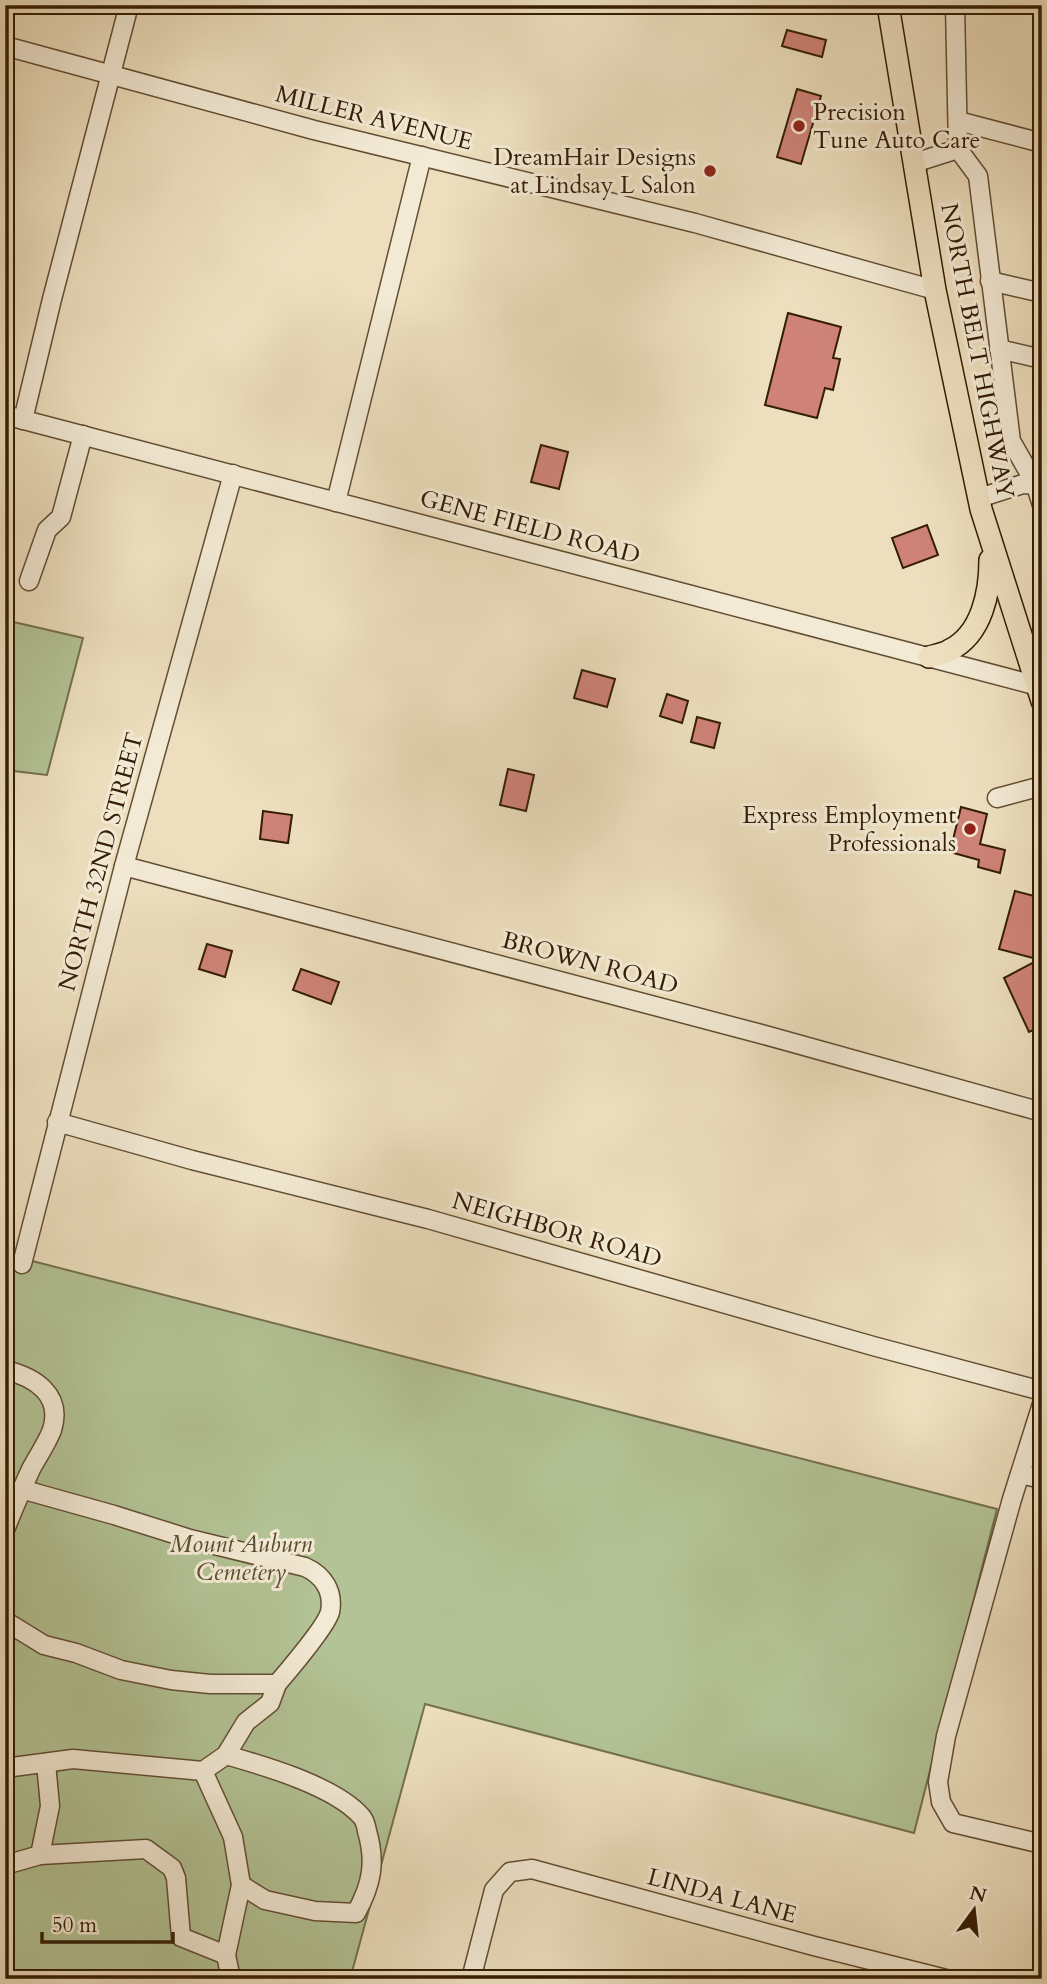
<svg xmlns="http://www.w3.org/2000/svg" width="1047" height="1984" font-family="Cardo,serif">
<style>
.green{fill:#b3c395;stroke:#74704c;stroke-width:2}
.building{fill:#cf8378;stroke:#341d03;stroke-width:2}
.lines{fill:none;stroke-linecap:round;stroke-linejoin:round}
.minor-casing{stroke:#624e32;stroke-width:21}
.major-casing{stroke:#341d03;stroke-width:24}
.minor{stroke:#f3ead5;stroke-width:18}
.major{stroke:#eddfbe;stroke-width:21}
.poi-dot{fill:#8f2418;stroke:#f3ead5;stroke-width:2.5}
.labels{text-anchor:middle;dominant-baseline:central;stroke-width:6;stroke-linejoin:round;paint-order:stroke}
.poi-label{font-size:24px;fill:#341d03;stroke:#f3ead5;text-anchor:end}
.street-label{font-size:24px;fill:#341d03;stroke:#f3ead5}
.park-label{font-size:24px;font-style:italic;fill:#5a4f2f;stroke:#f3ead5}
</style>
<rect width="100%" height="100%" fill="#eddfbe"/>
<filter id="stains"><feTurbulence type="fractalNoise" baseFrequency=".00286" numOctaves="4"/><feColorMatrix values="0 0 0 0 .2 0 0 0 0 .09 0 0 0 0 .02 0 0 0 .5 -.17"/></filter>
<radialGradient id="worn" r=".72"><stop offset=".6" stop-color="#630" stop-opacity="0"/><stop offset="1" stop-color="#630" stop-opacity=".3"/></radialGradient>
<g class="green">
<polygon points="5,620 83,638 47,775 5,770"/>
<polygon points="5,1254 997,1509 914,1833 425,1704 350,1979 5,1979"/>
</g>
<g class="building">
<polygon points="787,30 826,40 822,57 782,46"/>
<polygon points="797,89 821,96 801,164 777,157"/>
<polygon points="788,313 841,327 833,358 840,359 833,390 825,388 817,418 765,405"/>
<polygon points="541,445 568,452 559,489 531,482"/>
<polygon points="927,525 938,555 903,568 892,538"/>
<polygon points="582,670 615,679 607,707 574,698"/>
<polygon points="667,694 688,701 682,723 660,716"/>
<polygon points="697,717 720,723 714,748 691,742"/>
<polygon points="508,769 534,775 526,811 500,805"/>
<polygon points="961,807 987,814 980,844 1005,850 1000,873 978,867 979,860 950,852"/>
<polygon points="263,811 292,815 288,843 260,839"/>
<polygon points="1015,891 1042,898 1042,928 1033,958 999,949"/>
<polygon points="207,944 232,951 225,977 199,969"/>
<polygon points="1034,962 1042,978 1042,1026 1029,1032 1004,978"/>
<polygon points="301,969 339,982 331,1004 293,990"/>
</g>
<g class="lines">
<g class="minor-casing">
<g id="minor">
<polyline points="955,5 958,149"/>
<polyline points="5,46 314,130 695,223 935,290"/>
<polyline points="958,121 1042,143"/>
<polyline points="914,163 958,149 978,176 1011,441 1035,483 1042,505"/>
<polyline points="990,281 1042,293"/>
<polyline points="999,349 1042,359"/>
<polyline points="5,415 1042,687"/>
<polyline points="23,420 52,299 129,5"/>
<polyline points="979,498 1023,484 1042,485"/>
<polyline points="336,502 422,156"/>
<polyline points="29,581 47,530 61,517 83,435"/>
<polyline points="997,798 1042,786"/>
<polyline points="124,866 761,1034 1042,1112"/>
<polyline points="57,1122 192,1160 428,1219 873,1346 1042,1391"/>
<polyline points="22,1264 124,866 233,474"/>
<path d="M5,1370c30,7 58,25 47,60 -5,13 -14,26 -21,39 -9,20 -18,40 -26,61"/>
<polyline points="1042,1404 1012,1499 946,1736 938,1782 941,1802 953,1823 1042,1844"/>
<polyline points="1020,1474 1042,1479"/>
<path d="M5,1621l39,24 32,8 45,17 50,10 39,4h67c11,-13 49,-57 53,-72 4,-21 -7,-37 -25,-45l-115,-28 -76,-24 -93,-26"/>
<path d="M226,1755c39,11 108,31 135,61 4,4 5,9 6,15 9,31 5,53 -11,82l-41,-2 -50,-11 -24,-15"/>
<polyline points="5,1768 73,1759 203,1771 226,1755 246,1722 270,1703 277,1684"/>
<polyline points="203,1771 233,1837 241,1885 226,1955 231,1979"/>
<polyline points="40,1855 50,1806 46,1763"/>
<polyline points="5,1865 40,1855 146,1849 172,1868 176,1878 181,1937 226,1955"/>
<polyline points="471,1979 494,1890 510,1872 532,1869 814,1946 946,1979"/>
</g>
</g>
<g class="major-casing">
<g id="major">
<polyline points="888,5 935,290 981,509 1042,701"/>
<path d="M929,657c7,-2 15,-3 21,-7 32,-16 40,-58 40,-90"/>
</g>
</g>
<use href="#minor" class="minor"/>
<use href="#major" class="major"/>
</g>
<g class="poi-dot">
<circle cx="799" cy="126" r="7"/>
<circle cx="710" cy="171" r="7"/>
<circle cx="970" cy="829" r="7"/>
</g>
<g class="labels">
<g class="poi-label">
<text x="813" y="112" text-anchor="start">Precision<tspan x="813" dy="28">Tune Auto Care</tspan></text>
<text x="696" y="157">DreamHair Designs<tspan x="696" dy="28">at Lindsay L Salon</tspan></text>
<text x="956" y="815">Express Employment<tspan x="956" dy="28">Professionals</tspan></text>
</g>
<g class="street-label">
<text transform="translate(374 118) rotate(14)">MILLER AVENUE</text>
<text transform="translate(977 351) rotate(79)">NORTH BELT HIGHWAY</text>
<text transform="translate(530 527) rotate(15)">GENE FIELD ROAD</text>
<text transform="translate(101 862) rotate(-75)">NORTH 32ND STREET</text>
<text transform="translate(590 963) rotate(15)">BROWN ROAD</text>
<text transform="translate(557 1230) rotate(16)">NEIGHBOR ROAD</text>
<text transform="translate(722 1896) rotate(15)">LINDA LANE</text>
</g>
<g class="park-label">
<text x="241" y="1544">Mount Auburn<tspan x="241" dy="28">Cemetery</tspan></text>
</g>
</g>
<rect width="1047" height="1984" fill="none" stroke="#eddfbe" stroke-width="28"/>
<rect x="7" y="7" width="1033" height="1970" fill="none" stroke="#341d03" stroke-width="3.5"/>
<rect x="14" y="14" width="1019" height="1956" fill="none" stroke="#341d03" stroke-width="2"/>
<g transform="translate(974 1910) rotate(15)" stroke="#f3ead5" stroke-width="5" paint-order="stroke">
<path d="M0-5L12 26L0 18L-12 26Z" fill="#341d03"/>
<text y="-10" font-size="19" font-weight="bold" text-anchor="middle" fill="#341d03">N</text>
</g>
<path d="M42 1932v10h131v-10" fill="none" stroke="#341d03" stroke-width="3.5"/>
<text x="52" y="1932" font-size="21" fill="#341d03" stroke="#f3ead5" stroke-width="5" paint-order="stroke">50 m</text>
<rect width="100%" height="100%" filter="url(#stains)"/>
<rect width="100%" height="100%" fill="url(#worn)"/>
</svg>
